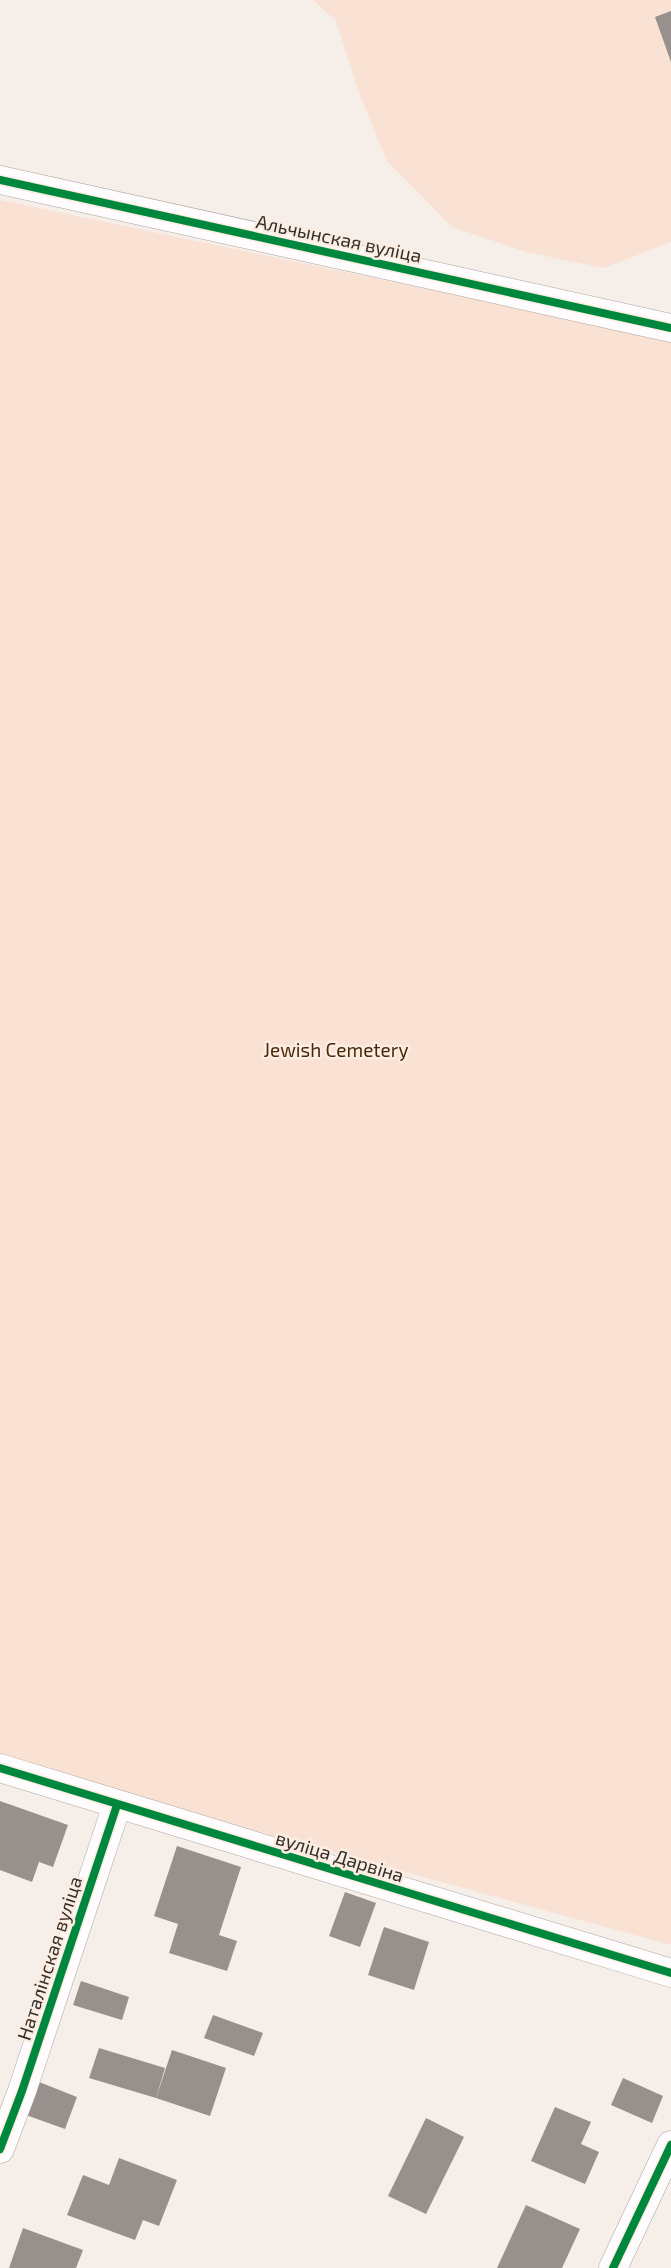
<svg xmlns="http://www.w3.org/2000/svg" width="671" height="2268" font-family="'Exo 2',sans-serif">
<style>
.green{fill:#f9e2d3}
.building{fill:#97908c}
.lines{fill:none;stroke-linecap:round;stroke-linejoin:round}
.minor-casing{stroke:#aba49f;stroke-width:29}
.minor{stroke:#fefcfc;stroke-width:28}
.cycleway-casing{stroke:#fcede3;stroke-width:11}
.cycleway{stroke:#00873e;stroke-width:8}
.labels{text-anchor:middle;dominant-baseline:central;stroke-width:5;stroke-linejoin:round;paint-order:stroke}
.street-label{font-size:19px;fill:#362f2a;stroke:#fcede3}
.park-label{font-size:19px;fill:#4b2707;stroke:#fcede3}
</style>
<rect width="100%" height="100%" fill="#f6eee9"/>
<g class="green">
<polygon points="313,0 671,0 671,242 604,268 526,252 452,227 387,161 358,90 336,21"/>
<polygon points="0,200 671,340 671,1945 139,1799 0,1757"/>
</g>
<g class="building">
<polygon points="671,11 671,62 655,17"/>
<polygon points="0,1801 68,1825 53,1867 39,1862 32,1882 0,1870"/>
<polygon points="177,1846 241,1867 219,1935 237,1941 227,1971 169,1953 178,1924 154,1916"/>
<polygon points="345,1892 376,1903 360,1947 329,1936"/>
<polygon points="384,1927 429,1942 414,1990 368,1975"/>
<polygon points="81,1981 129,1997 122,2020 73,2005"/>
<polygon points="213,2015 263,2033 254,2056 204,2038"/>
<polygon points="99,2048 165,2068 156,2098 89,2078"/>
<polygon points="172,2050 226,2068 210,2116 156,2098"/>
<polygon points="623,2078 663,2096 652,2123 611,2105"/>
<polygon points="39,2082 77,2097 65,2129 26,2115"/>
<polygon points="555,2107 591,2122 581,2144 599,2152 585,2184 531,2161"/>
<polygon points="426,2118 464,2137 426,2214 388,2196"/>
<polygon points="119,2158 177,2180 159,2226 143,2220 135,2240 67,2215 83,2175 109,2185"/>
<polygon points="526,2205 580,2229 562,2268 497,2268"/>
<polygon points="23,2228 83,2250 76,2268 9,2268"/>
</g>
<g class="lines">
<g class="minor-casing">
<g id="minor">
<polyline points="0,180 671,328"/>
<polyline points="0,1768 671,1973"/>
<polyline points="0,2149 22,2091 117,1805"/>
<polyline points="613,2268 671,2145"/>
</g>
</g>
<use href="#minor" class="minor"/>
<g class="cycleway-casing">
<g id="cycleway">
<polyline points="0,180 671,328"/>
<polyline points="0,1768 671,1973"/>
<polyline points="0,2149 22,2091 117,1805"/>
<polyline points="613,2268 671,2145"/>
</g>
</g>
<use href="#cycleway" class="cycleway"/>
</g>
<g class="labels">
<g class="street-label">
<text transform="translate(339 238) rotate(12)">Альчынская вуліца</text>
<text transform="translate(340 1856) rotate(17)">вуліца Дарвіна</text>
<text transform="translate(49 1958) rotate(-72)">Наталінская вуліца</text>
</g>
<g class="park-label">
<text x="336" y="1049">Jewish Cemetery</text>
</g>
</g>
</svg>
